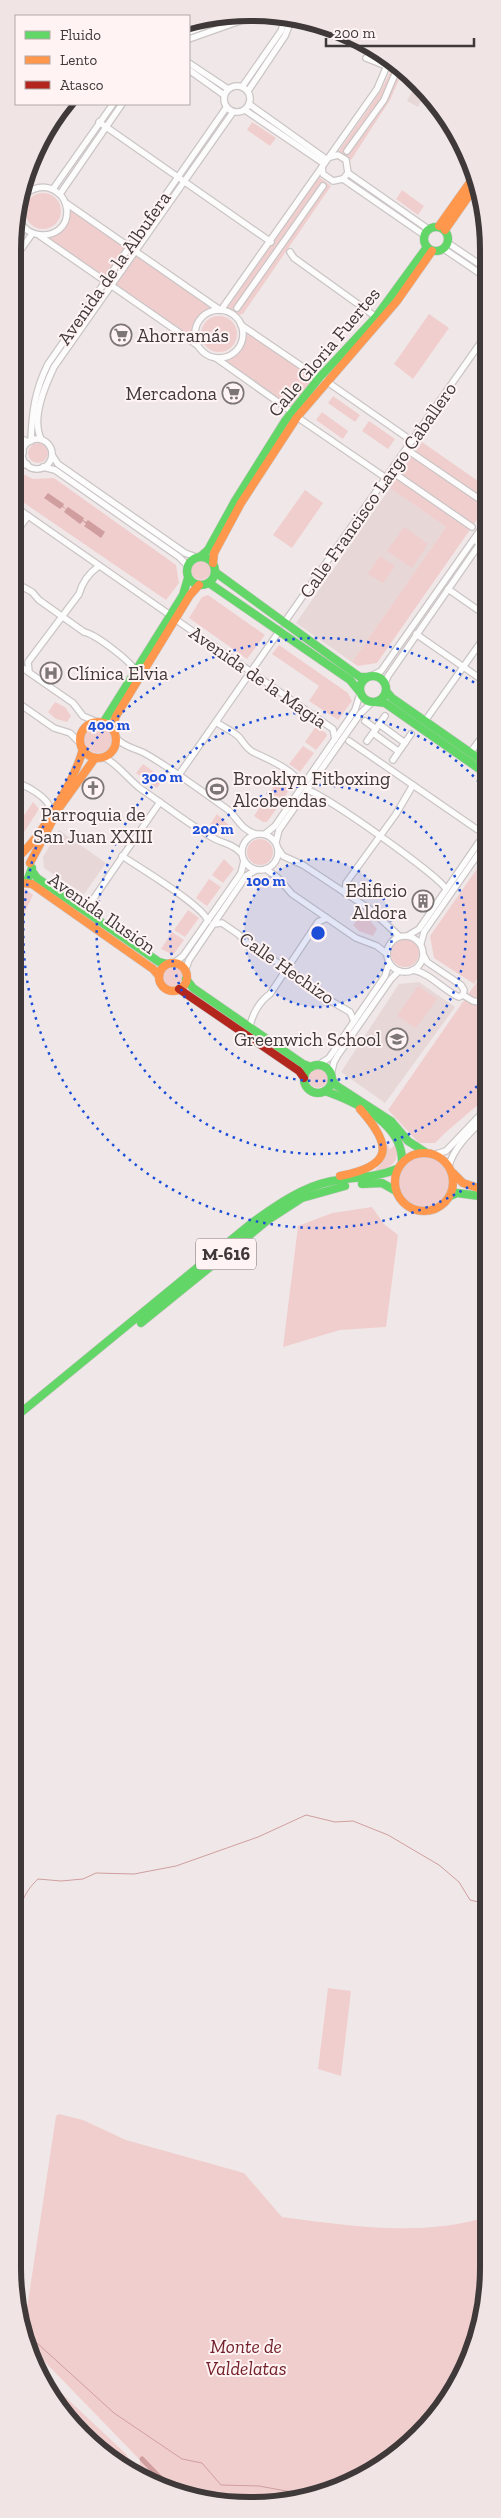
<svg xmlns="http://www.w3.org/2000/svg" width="501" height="2518" font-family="'Zilla Slab',serif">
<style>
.built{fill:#e7d7d7}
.green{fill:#f1cece}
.water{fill:#d09e9f}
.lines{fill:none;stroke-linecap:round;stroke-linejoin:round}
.stream{stroke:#d09e9f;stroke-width:1}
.canal{stroke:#d09e9f;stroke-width:5}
.street-casing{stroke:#cbc5c5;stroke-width:8}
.fast-casing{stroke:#cbc5c5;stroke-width:9}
.slow-casing{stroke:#cbc5c5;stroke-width:9}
.jam-casing{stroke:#cbc5c5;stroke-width:9}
.street{stroke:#fdfcfc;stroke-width:5.5}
.fast{stroke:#63d668;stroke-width:8}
.slow{stroke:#ff974d;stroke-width:8}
.jam{stroke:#b3261e;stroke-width:8}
.ring{fill:none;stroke:#1d4ed8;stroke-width:2.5;stroke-dasharray:2.5 5}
.labels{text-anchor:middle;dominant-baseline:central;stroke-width:4;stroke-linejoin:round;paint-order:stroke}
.shield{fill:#fff3f3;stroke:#797171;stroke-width:1}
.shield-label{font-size:18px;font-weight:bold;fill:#3f3939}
.street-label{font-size:19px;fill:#3f3939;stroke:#fff3f3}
.poi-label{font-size:19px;fill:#3f3939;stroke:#fff3f3;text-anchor:start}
.park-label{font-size:19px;font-style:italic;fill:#711e28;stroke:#fff3f3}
.rim{fill:none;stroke:#3f3939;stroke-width:6}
.centre{fill:#1d4ed8;stroke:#fff3f3;stroke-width:2.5}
.ring-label{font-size:15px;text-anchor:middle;font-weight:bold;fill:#1d4ed8;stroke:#fff3f3;stroke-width:4;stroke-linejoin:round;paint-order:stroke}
</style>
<rect width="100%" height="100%" fill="#f0e8e8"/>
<g class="built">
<polygon points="416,83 421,85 426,92 418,107 407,101"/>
<polygon points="390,488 446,527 352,662 296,623"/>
<polygon points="59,830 106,863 84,894 44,868 43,857 55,837 59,839 61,836 57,834"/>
<polygon points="419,982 455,1007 385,1103 341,1072 399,984"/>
</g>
<g class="green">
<polygon points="394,64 403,71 390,100 351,160 338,152 380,92"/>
<polygon points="252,122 276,138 270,146 247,130"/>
<polygon points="319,177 331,186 243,314 239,315 227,308"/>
<polygon points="402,190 424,206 418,215 396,199"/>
<circle cx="43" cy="211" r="18"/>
<polygon points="68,206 126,247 105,276 46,237 63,227"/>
<path d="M136,253l8,8 71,47c-15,5 -24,16 -22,32l-12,-8 1,-2 -68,-45z"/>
<polygon points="429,314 449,328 413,379 394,364"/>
<circle cx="219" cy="334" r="18"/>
<path d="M244,329l71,49 -24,30 -69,-48c17,-3 23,-15 22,-31z"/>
<polygon points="333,396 360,415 355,422 328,403"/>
<polygon points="322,412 348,431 343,439 316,420"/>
<polygon points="369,421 395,439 388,449 362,431"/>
<polygon points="422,442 478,481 488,468 488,504 377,663 358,666 352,662 446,527 390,488"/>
<circle cx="38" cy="453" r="10"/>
<polygon points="19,472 33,479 54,478 176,565 179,583 166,600 14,496 14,474"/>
<polygon points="305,490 323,503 292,548 273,535"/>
<polygon points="404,527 428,544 412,568 387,551"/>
<polygon points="380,556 395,566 383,583 368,574"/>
<circle cx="201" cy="570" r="10"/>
<polygon points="208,595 265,635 247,659 189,618 202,597"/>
<polygon points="279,645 348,693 352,701 338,720 309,701 319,686 272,654"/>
<polygon points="55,702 65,707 71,716 67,722 56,719 48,712"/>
<circle cx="98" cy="739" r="14"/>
<polygon points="316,726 326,733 327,736 316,750 305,742"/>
<polygon points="303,746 314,753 300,772 289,764"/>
<polygon points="143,764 164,779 157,788 136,773"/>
<polygon points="281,777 293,785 279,804 267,796"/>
<polygon points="265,799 277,808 267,822 263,822 254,816"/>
<polygon points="33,802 39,809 17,843 14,844 14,830"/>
<polygon points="217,814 232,828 228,834 219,833 209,826"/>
<circle cx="260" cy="852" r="13"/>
<polygon points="488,853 487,964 474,984 434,958 430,936"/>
<polygon points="224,859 234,869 223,883 212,875"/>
<polygon points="209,879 221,887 207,906 196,898"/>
<polygon points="26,889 33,895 24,914 23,944 14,979 14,890"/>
<polygon points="188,910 199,918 185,937 174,930"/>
<polygon points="360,916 366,920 368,918 377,929 373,936 359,931 353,925"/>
<polygon points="172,932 184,940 173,955 161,949"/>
<circle cx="405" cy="953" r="14"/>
<circle cx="173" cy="977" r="10"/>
<polygon points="487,967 487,1097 445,1133 435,1143 419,1143 388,1110"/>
<polygon points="418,986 437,999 416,1028 397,1016"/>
<circle cx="318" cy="1078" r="10"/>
<path d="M387,1144l3,5 6,-5c5,18 -6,25 -22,27l7,-7z"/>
<circle cx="424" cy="1182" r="25"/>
<polygon points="372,1207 384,1224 398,1235 386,1327 340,1330 283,1347 298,1226 332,1213"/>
<polygon points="328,1988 351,1991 341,2076 318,2069"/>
<path d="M59,2114l24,6 43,20 118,33 38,44c67,9 139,20 205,0l-1,81 -22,75 -57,74 -80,46 -92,12 -89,-24 -7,-4 1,-17 -98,-101 -13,-9 -5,-22 32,-212z"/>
<polygon points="41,2374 126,2454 134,2468 134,2473 82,2436"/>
</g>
<polygon class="water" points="48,493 64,504 63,506 66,509 68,507 84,518 83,520 86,522 88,520 105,532 101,538 84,526 86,524 83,521 80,524 64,512 66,509 62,507 60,509 44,498"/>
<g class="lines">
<g class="stream">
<path d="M13,1930l5,-4c1,-19 5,-33 20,-47l23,2 22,-2 13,-6 38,1 42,-8 82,-29 48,-22 29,7 18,-1 35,14 51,30 20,17 11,18 17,4"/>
<polyline points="27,2339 37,2343 114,2413 182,2459 202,2463 221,2485 259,2486 297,2493 329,2492"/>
</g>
<polyline class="canal" points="142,2459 169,2487"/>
<g class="street-casing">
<g id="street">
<polyline points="189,32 227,18"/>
<polyline points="189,39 254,16"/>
<polyline points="366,58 409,75"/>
<polyline points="189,63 228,89"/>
<polyline points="189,70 224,95"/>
<circle cx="237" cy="99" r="13"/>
<polyline points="242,87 281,31 286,16"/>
<polyline points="248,91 285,36 292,18"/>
<polyline points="249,104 326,159"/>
<polyline points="245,110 323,163"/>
<polyline points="99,122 271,242"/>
<polyline points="347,151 384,100 398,67"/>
<polyline points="322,167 323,174 333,181 343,179 348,173 346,160 338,155 330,157"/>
<polyline points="348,173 428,229"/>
<polyline points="343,179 424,235"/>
<polyline points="53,189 113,104"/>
<polyline points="60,194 122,104"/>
<polyline points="66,203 220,310"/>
<path d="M18,208c-3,35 51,36 49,2 -1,-7 -3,-13 -9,-17 -12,-10 -28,-6 -37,6"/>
<polyline points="40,236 197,345"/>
<polyline points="14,243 25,228"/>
<polyline points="448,243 488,270"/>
<polyline points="444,249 488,279"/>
<polyline points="290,252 294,258 376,317"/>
<polyline points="14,259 32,234"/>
<polyline points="237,308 323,186"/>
<polyline points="221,310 377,89 389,61"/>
<circle cx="219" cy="334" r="24"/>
<polyline points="241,325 319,378"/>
<polyline points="216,358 292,412"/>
<polyline points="326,381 412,441"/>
<polyline points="297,417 386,478"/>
<polyline points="14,435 28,442"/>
<path d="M41,439c-10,-21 4,-53 13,-72l179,-255"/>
<circle cx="37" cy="454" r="15"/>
<path d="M31,441c1,-29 4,-51 17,-77l178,-256"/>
<polyline points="14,443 23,450"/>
<polyline points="406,449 488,505"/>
<polyline points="52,455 58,464 185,553 196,557"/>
<polyline points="14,460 23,453"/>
<polyline points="14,467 27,464"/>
<polyline points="43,467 55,470 179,557 187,565"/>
<polyline points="391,471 472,527"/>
<polyline points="14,506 170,615"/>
<polyline points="14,535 28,516"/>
<polyline points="477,542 488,549"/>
<path d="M14,582l18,10 7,8 45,32c11,2 47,29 52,40"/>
<polyline points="448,589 488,617"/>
<polyline points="175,619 333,729 335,739"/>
<polyline points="284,623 488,332"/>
<polyline points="416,634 488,684"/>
<polyline points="14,662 73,703 83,716 97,722"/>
<path d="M29,672l-1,-10 51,-68c3,-11 10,-21 20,-28"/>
<polyline points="371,676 381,671 488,519"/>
<polyline points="385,683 388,676 488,532"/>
<polyline points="14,700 54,728 70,733 81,744"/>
<polyline points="365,721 376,729"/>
<polyline points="425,721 488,632"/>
<path d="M216,722c7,5 17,9 23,15 5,6 8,13 16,16 17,8 37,16 48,33"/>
<polyline points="379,724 405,743"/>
<polyline points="373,733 398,751"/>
<path d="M116,738c9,10 20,10 30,16 28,16 55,37 81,55 11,9 14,21 29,25"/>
<polyline points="349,741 478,830 488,829"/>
<polyline points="367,741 385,716"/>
<polyline points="470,753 488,729"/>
<path d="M103,757c13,5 25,22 38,32 24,16 48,36 74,50 10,5 18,5 26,14"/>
<polyline points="393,760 411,734"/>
<polyline points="178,776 280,630"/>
<path d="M14,782c12,3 34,15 37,28"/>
<path d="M307,790c17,4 131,85 139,99"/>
<circle cx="260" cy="852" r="18"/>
<polyline points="265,834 275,826 355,710 360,694"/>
<polyline points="276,842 279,830 360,714 371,703"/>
<polyline points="279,850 283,856 303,865 371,910 399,936"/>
<path d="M122,856c18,12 80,49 86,65"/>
<polyline points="266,869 278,878 292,894 356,938 377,946 387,954"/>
<polyline points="345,893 346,883 396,814 413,785"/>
<polyline points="85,911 160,802"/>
<polyline points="214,924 222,923 238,934 256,951 265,954 306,982 312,990 350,1012 354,1021"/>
<polyline points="409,935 419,929 488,829"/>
<circle cx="405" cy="954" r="18"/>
<polyline points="421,943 424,932 488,840"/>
<polyline points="424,956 427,962 461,985 464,990 463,995"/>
<polyline points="174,963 183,956 241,873 244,861"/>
<path d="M413,970c17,3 30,20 46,27l4,-2"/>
<polyline points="185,971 189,960 246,876 256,870"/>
<polyline points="463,995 473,1001 487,1003"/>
<path d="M250,1027c2,-13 10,-26 20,-33l48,-72 9,-4"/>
<polyline points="318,1065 329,1058 385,976 389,963"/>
<polyline points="331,1074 334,1062 338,1055 391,979 399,971"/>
<polyline points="436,1154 446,1151 487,1108"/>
<path d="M449,1166c5,-20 24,-36 38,-50"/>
</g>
</g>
<g class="fast-casing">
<g id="fast">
<circle cx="436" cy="239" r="12"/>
<polyline points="201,556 208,550 235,501 285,421 319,378 376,317 427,247"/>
<circle cx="201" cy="571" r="14"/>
<polyline points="215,572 354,673 360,677 367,677"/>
<polyline points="209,583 350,680 359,691"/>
<circle cx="373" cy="689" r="13"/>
<polyline points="386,691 392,698 488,765"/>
<polyline points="377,702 385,703 488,775"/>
<polyline points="103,723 183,595 188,578"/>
<polyline points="32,871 37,878 159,962 167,964"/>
<polyline points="14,882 27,881 32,868"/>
<polyline points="186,979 193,988 303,1064 311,1067"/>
<circle cx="318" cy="1079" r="14"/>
<polyline points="332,1080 337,1086 391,1121 408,1141 425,1152"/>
<path d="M325,1091c31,11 78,33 77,71"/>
<polyline points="362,1184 382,1183 396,1191"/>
<polyline points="450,1196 457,1193 487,1197"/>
<polyline points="141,1323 268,1220 302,1198 345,1186"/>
<path d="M13,1419l240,-197c24,-17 49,-35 79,-41 22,-4 44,-3 65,-12"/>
</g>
</g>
<g class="slow-casing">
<g id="slow">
<polyline points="439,226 473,178"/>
<polyline points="445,230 475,187"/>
<polyline points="213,563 214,553 241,503 297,417 397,301 432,251"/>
<circle cx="98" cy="740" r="18"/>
<polyline points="112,728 116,716 190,595 199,585"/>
<path d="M19,856c23,-20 56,-77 64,-107"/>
<polyline points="30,863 59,808 95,758"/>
<polyline points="23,883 32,884 153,969 159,976"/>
<circle cx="173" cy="977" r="14"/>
<circle cx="424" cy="1182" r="29"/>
<polyline points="453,1173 463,1183 487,1191"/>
<path d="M340,1176c52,-10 54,-29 20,-67"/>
</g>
</g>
<g class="jam-casing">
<polyline id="jam" points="179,989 299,1071 304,1078"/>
</g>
<use href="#street" class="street"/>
<use href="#fast" class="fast"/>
<use href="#slow" class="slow"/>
<use href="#jam" class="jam"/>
</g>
<circle cx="318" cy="933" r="74" fill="#1d4ed8" fill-opacity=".12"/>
<g class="ring">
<circle cx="318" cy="933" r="74"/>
<circle cx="318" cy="933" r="148"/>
<path d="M487 1075A221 221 0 1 1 487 791"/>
<path d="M487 1175A295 295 0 1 1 487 691"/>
</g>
<defs>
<g id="supermarket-ring" transform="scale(1.125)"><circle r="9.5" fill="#fff3f3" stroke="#7d7676" stroke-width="1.5"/><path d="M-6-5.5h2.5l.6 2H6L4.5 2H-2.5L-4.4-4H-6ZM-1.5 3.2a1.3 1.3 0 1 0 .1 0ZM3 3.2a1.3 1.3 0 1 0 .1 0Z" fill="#7d7676"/></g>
<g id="hospital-ring" transform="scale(1.125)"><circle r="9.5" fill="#fff3f3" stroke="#7d7676" stroke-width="1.5"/><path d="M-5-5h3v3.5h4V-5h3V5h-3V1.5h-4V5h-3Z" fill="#7d7676"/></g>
<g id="church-ring" transform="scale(1.125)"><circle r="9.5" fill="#fff3f3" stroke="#7d7676" stroke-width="1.5"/><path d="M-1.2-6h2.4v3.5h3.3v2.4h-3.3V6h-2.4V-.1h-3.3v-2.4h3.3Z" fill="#7d7676"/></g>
<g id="stadium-ring" transform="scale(1.125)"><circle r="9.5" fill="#fff3f3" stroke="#7d7676" stroke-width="1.5"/><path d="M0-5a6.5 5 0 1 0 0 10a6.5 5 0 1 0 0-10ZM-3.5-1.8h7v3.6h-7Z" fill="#7d7676"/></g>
<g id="building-ring" transform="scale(1.125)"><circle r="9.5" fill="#fff3f3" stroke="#7d7676" stroke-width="1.5"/><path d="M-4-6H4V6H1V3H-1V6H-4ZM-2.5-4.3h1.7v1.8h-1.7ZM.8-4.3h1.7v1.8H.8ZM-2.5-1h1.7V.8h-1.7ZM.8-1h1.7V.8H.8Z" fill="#7d7676"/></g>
<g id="school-ring" transform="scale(1.125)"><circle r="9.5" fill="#fff3f3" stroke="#7d7676" stroke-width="1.5"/><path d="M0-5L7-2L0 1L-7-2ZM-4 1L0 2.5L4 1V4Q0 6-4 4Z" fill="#7d7676"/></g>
</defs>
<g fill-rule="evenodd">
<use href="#supermarket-ring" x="121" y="335"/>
<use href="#supermarket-ring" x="233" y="393"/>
<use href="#hospital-ring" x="51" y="673"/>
<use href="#church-ring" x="93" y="788"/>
<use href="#stadium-ring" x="217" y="789"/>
<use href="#building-ring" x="423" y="901"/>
<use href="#school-ring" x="397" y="1039"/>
</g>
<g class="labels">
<rect class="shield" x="196" y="1238.5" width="60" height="31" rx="4"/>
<g class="shield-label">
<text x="226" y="1254">M-616</text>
</g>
<g class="street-label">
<text transform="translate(114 268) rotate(-55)">Avenida de la Albufera</text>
<text transform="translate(324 352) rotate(-50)">Calle Gloria Fuertes</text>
<text transform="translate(378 490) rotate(-55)">Calle Francisco Largo Caballero</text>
<text transform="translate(258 677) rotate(35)">Avenida de la Magia</text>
<text transform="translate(102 913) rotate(35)">Avenida Ilusión</text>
<text transform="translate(287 968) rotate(35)">Calle Hechizo</text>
</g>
<g class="poi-label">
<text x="137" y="335">Ahorramás</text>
<text x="217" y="393" text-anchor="end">Mercadona</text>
<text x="67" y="673">Clínica Elvia</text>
<text x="233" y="778">Brooklyn Fitboxing<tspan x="233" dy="22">Alcobendas</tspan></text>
<text x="93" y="814" text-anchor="middle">Parroquia de<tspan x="93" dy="22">San Juan XXIII</tspan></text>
<text x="407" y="890" text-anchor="end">Edificio<tspan x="407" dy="22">Aldora</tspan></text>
<text x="381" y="1039" text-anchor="end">Greenwich School</text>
</g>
<g class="park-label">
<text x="246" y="2346">Monte de<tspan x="246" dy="22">Valdelatas</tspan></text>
</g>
</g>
<path d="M0 0H501V2518H0ZM250 21H251A229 229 0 0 1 480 250V2268A229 229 0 0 1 251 2497H250A229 229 0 0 1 21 2268V250A229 229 0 0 1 250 21Z" fill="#f0e4e4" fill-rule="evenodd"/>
<path class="rim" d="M250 21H251A229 229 0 0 1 480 250V2268A229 229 0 0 1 251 2497H250A229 229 0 0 1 21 2268V250A229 229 0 0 1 250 21Z"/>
<circle cx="318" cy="933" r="8" class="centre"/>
<g class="ring-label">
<text x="109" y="730">400 m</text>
<text x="162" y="782">300 m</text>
<text x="213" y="834">200 m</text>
<text x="266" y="886">100 m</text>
</g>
<rect x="15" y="15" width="175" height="90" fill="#fff3f3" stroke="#b2a9a9"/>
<rect x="25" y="31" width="25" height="8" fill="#63d668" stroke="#b2a9a9"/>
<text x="60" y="40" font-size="15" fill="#3f3939">Fluido</text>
<rect x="25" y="56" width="25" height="8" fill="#ff974d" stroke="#b2a9a9"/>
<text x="60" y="65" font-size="15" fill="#3f3939">Lento</text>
<rect x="25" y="81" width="25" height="8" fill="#b3261e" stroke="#b2a9a9"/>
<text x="60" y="90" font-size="15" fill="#3f3939">Atasco</text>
<path d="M326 38v8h148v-8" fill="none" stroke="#3f3939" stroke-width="2.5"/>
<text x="334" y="38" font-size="15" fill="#3f3939" stroke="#fff3f3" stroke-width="4" paint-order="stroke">200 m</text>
</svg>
